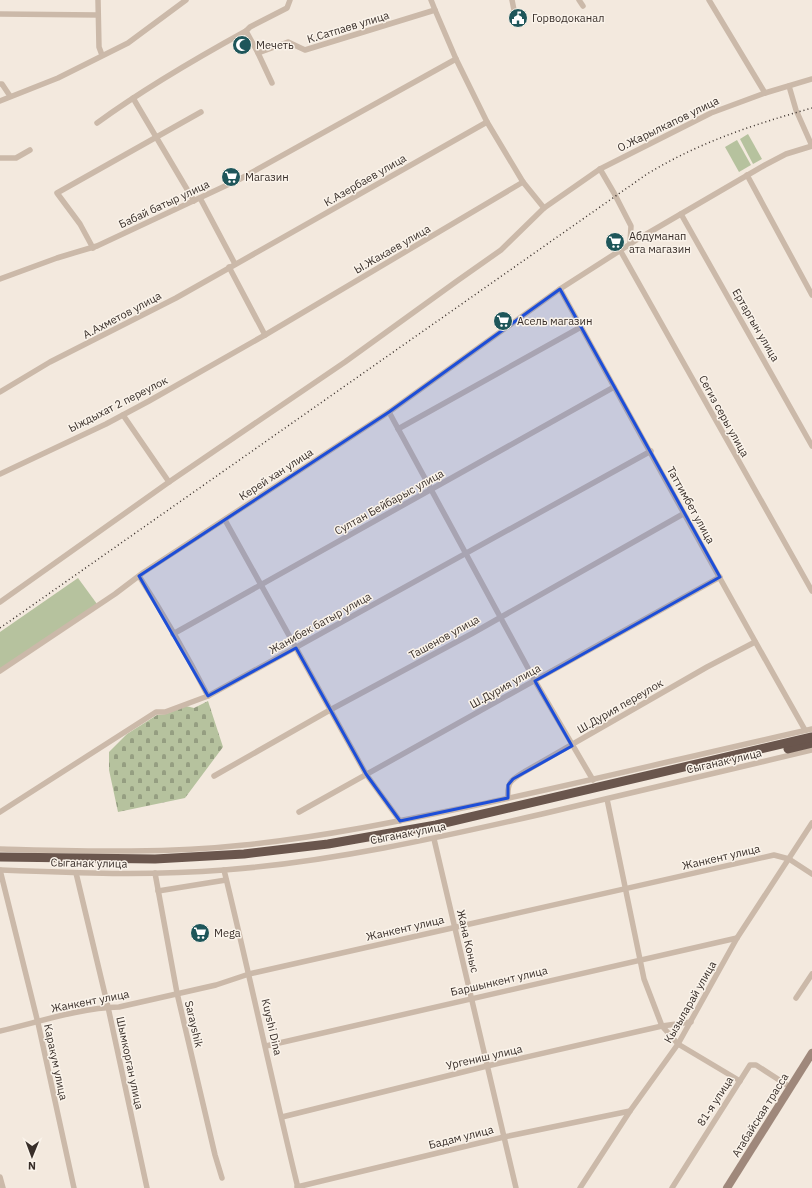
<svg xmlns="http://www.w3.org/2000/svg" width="812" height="1188" font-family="'IBM Plex Sans',sans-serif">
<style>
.cemetery{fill:url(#cemetery-stones)}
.park{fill:#b6c29e}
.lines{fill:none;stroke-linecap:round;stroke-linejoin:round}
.minor{stroke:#cbb9a9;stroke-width:5.5}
.secondary{stroke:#9f887b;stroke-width:8}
.trunk{stroke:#6a564d;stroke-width:9}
.rail{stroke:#382e29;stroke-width:1.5;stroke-dasharray:1 3;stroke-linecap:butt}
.marked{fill:#1d4ed8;fill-opacity:0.2;stroke:#1d4ed8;stroke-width:3;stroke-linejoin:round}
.labels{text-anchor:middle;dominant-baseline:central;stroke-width:3;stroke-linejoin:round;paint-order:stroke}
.poi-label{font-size:11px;fill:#382e29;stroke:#faf3ea;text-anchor:start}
.street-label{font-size:11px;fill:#382e29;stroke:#faf3ea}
</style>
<defs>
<pattern id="cemetery-stones" width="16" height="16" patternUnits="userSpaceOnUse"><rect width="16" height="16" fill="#b6c29e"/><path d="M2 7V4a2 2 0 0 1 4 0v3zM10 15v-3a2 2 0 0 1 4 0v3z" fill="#959e81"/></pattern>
</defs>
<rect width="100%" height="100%" fill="#f3e9de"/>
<polygon class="cemetery" points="208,701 223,747 185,798 118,812 109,770 109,752 127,734 157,715 166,714 186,706 194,708"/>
<g class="park">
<polygon points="748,134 762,159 753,164 740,139"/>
<polygon points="737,140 751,165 739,172 725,147"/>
<polygon points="78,578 97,604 0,669 0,632"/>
</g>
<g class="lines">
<g class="minor">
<polyline points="98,0 99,47 102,55"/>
<polyline points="512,0 514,10"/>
<polyline points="579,0 583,6"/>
<polyline points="709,0 765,93"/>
<polyline points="435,10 456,59 487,122 523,182"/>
<polyline points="0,14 98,15"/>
<polyline points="246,31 250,27 287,8 290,0"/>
<polyline points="258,53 272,83"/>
<polyline points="0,84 2,84 10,96"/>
<polyline points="789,86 796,110 812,146"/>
<polyline points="133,98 194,201"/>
<polyline points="0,101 58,78 128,43 186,0"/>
<path d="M97,123c48,-35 98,-64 149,-92l12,22 30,-11 17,8 130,-40 -4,-10"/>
<polyline points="0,158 16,158 30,150"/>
<polyline points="600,169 614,193 631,226 630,244"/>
<polyline points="747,175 812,295"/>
<polyline points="200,198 235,264"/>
<polyline points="681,214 812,446"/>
<polyline points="93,248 80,224 57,193 201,112"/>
<polyline points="620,250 812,591"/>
<polyline points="229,267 265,335"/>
<polyline points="0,279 57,258 97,246 240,179 456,59"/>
<path d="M560,289c82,148 162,295 245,441"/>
<polyline points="0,392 50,362 176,298 487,122"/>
<polyline points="389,412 535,681 593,780"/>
<polyline points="123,415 169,482"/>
<polyline points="398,429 581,327"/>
<polyline points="0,474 106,424 149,401 265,335 523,182 544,208"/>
<polyline points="225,520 366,774 400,821"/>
<path d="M139,576c25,39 48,79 69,120"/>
<polyline points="0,602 169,482 345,362 457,281 501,250 544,208 600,169 711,113 765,93 812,79"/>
<polyline points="173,634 614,387"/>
<polyline points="0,671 115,594 144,572 389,412 560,289 638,239 765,165 786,154 812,146"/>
<polyline points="214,776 330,710 473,633 683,514"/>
<path d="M508,798c-1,-16 3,-18 16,-26l183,-105 48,-25"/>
<polyline points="607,799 644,979 662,1026 678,1044 740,1081"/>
<polyline points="0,812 156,712 165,712 208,696 651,451"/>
<polyline points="299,812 720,577"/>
<polyline points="434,839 516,1188"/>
<path d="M0,849c81,2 163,5 244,-4 79,-8 156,-24 233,-40 112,-24 223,-51 335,-76"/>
<path d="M0,870c75,3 149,6 224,0 107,-8 213,-32 318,-56 90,-21 180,-43 270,-64"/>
<polyline points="0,870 38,1023 74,1188"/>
<path d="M224,870c26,106 48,212 74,318"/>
<polyline points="76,873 108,1007 147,1188"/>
<polyline points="155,873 177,993 215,1155 222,1178"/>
<polyline points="158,891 226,880"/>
<polyline points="796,998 812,974"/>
<path d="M0,1031c39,-9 79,-23 119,-24l97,-22 33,-11 525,-119 15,4 23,15"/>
<polyline points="266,1046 737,938"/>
<polyline points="282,1117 487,1066 662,1026 691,1022"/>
<polyline points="0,1177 3,1188"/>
<polyline points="297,1187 504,1137 630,1111"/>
<polyline points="580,1188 630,1111 678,1044 737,938 812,823"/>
<polyline points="672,1188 750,1065 756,1065 790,1087"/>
</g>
<polyline class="secondary" points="727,1188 812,1053"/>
<g class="trunk">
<polyline points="788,749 812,743"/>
<polyline points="0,857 155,859 244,854 328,844 436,825 812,737"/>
</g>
<path class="rail" d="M0,628l647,-454c53,-32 105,-49 165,-66"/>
</g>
<path class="marked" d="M560,289l160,288 -185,104 37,65 -59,33 -5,6v13l-108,23 -34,-47 -70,-126 -88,48 -69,-120 250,-164z"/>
<defs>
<g id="civic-disc" transform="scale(1)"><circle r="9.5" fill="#1e565a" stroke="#faf3ea"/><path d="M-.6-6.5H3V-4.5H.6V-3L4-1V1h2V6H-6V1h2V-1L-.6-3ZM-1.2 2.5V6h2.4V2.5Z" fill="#fff"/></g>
<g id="mosque-disc" transform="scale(1)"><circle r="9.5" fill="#1e565a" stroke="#faf3ea"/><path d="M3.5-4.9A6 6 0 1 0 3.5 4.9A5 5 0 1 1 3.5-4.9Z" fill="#fff"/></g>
<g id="supermarket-disc" transform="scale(1)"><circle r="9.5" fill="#1e565a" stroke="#faf3ea"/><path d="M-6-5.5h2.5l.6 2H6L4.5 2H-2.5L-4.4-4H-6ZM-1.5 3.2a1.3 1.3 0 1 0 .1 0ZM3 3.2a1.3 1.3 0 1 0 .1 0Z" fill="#fff"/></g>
</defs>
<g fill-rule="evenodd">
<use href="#civic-disc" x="518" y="18"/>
<use href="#mosque-disc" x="242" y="45"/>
<use href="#supermarket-disc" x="231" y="177"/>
<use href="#supermarket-disc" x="615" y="242"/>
<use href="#supermarket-disc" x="503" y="321"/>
<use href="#supermarket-disc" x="200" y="933"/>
</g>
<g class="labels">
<g class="poi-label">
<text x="532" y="18">Горводоканал</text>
<text x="256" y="45">Мечеть</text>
<text x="245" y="177">Магазин</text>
<text x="629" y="236">Абдуманап<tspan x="629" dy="13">ата магазин</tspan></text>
<text x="517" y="321">Асель магазин</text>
<text x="214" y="933">Mega</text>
</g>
<g class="street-label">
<text transform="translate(348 27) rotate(-17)">К.Сатпаев улица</text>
<text transform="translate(668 124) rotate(-26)">О.Жарылкапов улица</text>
<text transform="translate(365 180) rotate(-30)">К.Азербаев улица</text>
<text transform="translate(164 204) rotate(-25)">Бабай батыр улица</text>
<text transform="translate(392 249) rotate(-30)">Ы.Жакаев улица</text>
<text transform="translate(122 315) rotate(-28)">А.Ахметов улица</text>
<text transform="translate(756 325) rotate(60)">Ертаргын улица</text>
<text transform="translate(118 404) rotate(-27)">Ыждыхат 2 переулок</text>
<text transform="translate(724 416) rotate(61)">Сегиз серы улица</text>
<text transform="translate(276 474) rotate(-33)">Керей хан улица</text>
<text transform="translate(389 502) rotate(-29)">Султан Бейбарыс улица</text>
<text transform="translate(691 505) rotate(61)">Таттимбет улица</text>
<text transform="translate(320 623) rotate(-29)">Жанибек батыр улица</text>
<text transform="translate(444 637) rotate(-29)">Ташенов улица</text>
<text transform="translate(505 686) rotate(-29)">Ш.Дурия улица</text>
<text transform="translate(620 706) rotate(-30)">Ш.Дурия переулок</text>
<text transform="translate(724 761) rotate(-13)">Сыганак улица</text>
<text transform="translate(408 833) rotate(-11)">Сыганак улица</text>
<text transform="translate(721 857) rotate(-13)">Жанкент улица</text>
<text transform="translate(89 863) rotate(1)">Сыганак улица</text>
<text transform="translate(405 928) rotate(-13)">Жанкент улица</text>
<text transform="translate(468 941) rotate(77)">Жана Коныс</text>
<text transform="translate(499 981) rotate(-13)">Баршынкент улица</text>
<text transform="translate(90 1001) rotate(-11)">Жанкент улица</text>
<text transform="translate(690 1002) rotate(-60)">Кызыларай улица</text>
<text transform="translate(194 1024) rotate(77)">Sarayshik</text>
<text transform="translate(272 1027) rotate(77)">Kuyshi Dina</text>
<text transform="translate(484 1057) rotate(-13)">Ургениш улица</text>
<text transform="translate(56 1062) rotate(78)">Каракум улица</text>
<text transform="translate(130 1063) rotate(78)">Шымкорган улица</text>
<text transform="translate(715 1101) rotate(-57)">81-я улица</text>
<text transform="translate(760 1115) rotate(-58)">Атабайская трасса</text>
<text transform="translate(461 1137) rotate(-14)">Бадам улица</text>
</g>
</g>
<g transform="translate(32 1156) rotate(181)" stroke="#faf3ea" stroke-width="3" paint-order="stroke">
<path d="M0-3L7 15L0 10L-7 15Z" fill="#382e29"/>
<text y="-6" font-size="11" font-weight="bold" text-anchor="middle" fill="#382e29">N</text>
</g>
</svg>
